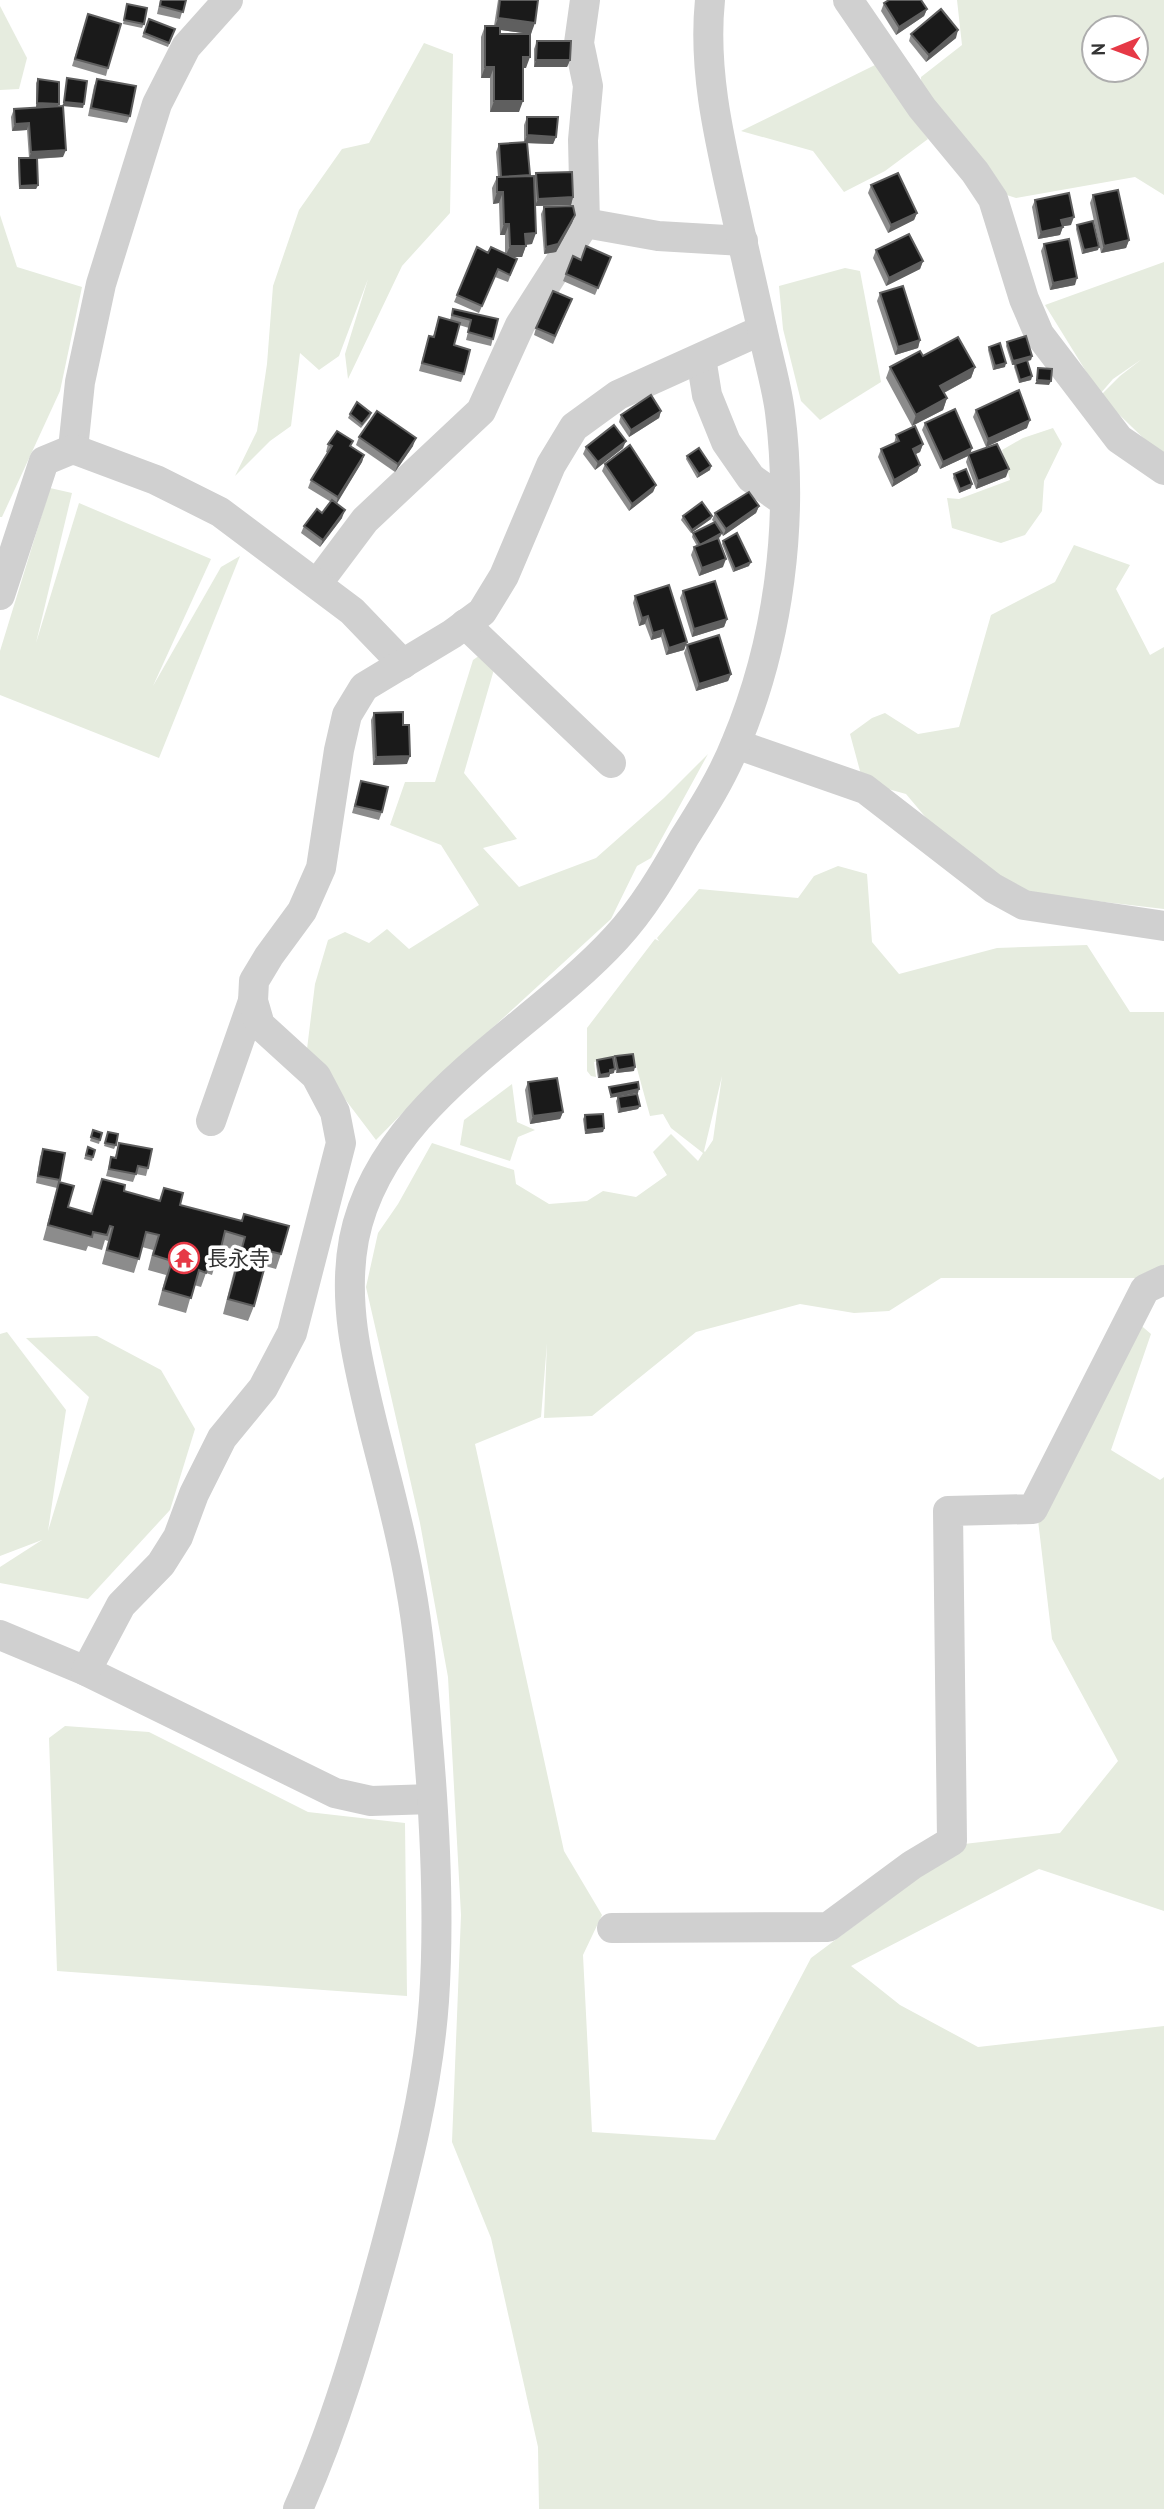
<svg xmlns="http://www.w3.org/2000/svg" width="1164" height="2509" font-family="'PT Sans','Noto Sans JP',sans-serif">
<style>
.green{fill:#e6ecdf;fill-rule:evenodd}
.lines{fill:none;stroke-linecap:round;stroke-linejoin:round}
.minor{stroke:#d0d0d0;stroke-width:30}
.wall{fill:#8c8c8c}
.shaded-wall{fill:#5f5f5f}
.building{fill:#1a1a1a;stroke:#5f5f5f;stroke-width:2}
.labels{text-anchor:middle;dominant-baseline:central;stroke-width:7;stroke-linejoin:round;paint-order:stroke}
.poi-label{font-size:21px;fill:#333;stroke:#fff;text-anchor:start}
</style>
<rect width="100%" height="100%" fill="#fff"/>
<g class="green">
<path d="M957,0h207v195l-29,-18 -119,21 -31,-10 -63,-80 -1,-31 41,-32zM1094,28h42v42h-42z"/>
<polygon points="0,6 27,58 19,89 0,90"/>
<polygon points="424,43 453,54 450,213 402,266 348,379 345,354 368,279 339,356 319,370 300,353 291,426 270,441 235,476 257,431 267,364 273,286 299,210 342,149 369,143"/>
<polygon points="875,65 928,139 885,171 844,192 813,151 741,131"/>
<polygon points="0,215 17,267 82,287 60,391 2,517 0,517"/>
<polygon points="1164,262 1164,458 1100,396 1120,376 1142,359 1113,379 1100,394 1045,305"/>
<polygon points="845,268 860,271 881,382 820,420 801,401 783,329 779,286"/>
<polygon points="1053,428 1062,444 1044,481 1042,511 1025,535 1001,543 952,528 947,498 959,499 1010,480 1002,450 1023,438"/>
<polygon points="50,488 72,493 36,643 79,503 211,559 153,686 221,567 240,556 159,758 0,695 0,651"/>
<polygon points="1074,545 1130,565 1116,589 1150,655 1164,647 1164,909 1028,893 960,858 906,794 863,782 850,734 872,718 885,713 918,734 959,727 991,615 1055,582"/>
<polygon points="483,653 495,666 464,773 517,839 483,848 519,887 596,858 664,798 708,754 651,858 637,866 611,919 429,1086 376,1140 307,1049 315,984 328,940 345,932 369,943 387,929 409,949 479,905 441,845 390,825 405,782 435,782 473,660"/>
<path d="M838,866l29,8 5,68 27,32 98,-26 90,-3 43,67h34v257l-20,9h-203l-52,33 -35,2 -54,-9 -104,28 -104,84 -48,2 3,-75 -6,74 -66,27 89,407 38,64 -19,40 9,177 123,8 96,-182 153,-114 96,-11 58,-72 -66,-122 -14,-119 99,-198 14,12 -40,116 49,30 4,-3v434l-125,-42 -188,97 49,39 78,42 186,-21v483h-625l-1,-62 -47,-209 -39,-96 9,-227 -13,-238 -28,-154 -54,-236 12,-54 20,-29 34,-61 82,27 2,14 33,20 38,-3 16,-10 33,6 31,-22 -14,-23 18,-18 27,27 5,-8 -32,-25 -8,-14 -13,2 -17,-62 -39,8 2,15 -5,-1 -4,-5v-43l68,-89 4,2 -2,-3 42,-49 99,9 16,-22zM722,1076l-9,64 -8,12 -1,-1z"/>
<polygon points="512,1084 517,1122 535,1130 518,1137 510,1161 460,1145 464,1120"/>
<polygon points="7,1332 66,1410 48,1531 89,1397 26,1338 97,1336 161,1370 195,1429 170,1510 88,1599 0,1583 0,1567 42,1540 0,1556 0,1334"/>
<polygon points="65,1726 149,1732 308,1812 405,1823 407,1996 57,1971 49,1738"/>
</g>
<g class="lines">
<g class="minor">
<polyline points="848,0 922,108 975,172 993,199 1024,299 1039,334 1119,439 1164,470"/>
<polyline points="585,223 658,236 743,241"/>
<polyline points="701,358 707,395 726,442 751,478 785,502"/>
<polyline points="73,449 80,382 101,284 157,104 186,47 228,0"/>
<polyline points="317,584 365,520 481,411 520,325 585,223 583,140 588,86 579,43 585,0"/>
<polyline points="0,595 44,461 73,449 156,480 220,512 352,611 403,664"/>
<polyline points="465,624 611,763"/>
<polyline points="736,744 865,789 993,888 1024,905 1164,926"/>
<polyline points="211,1121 253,1001"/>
<polyline points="0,1635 86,1671 335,1793 371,1801 432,1799"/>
<polyline points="86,1671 121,1605 161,1564 178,1537 194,1494 222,1438 263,1388 292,1333 341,1143 335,1112 316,1076 260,1025 253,1001 254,981 269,956 302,911 321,868 339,750 347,715 364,687 452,634 482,612 504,576 551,465 574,427 618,395 762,330"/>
<polyline points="612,1928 828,1927 912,1865 952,1841 948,1511 1033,1509 1145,1289 1164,1280"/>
<path d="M298,2509c37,-82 62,-169 86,-256 22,-82 44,-166 50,-252 6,-89 1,-180 -7,-270 -4,-49 -8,-99 -17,-147 -9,-54 -24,-106 -37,-158 -15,-62 -31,-123 -19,-187 27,-136 175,-206 262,-301 27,-29 48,-65 68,-100 19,-30 39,-62 52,-95 43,-102 58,-222 44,-331 -3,-23 -9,-44 -14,-66 -9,-40 -18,-80 -27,-119 -16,-74 -37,-150 -29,-227"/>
</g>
</g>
<g class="wall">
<polygon points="160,0 186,0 180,19 157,14"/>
<polygon points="498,0 538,0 531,34 500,30 500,34 526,68 523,68 519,112 490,112 490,78 481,78 481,37 485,26 494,26"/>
<polygon points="884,3 927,9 924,16 896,35 881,11"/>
<polygon points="127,4 144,24 142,28 123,24"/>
<polygon points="88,14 108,68 106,76 72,66"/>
<polygon points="149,19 175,29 168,47 142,37"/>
<polygon points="911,34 956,38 926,62 909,41"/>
<polygon points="537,41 570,60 567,67 534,67 534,49"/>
<polygon points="38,79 59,104 58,106 63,157 37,159 38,185 36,189 19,189 18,162 19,158 29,158 27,130 12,131 11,117 14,109 43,107 36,107 36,83"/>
<polygon points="97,79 130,116 127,123 88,116 94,86"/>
<polygon points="527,117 556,137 553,144 527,143 529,176 534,179 536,173 573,197 571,205 535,206 532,244 526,245 522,257 513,257 517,259 508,282 495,277 479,313 454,302 457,295 488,253 505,254 505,235 500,235 499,203 493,204 492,188 497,177 498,177 496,152 499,144 524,143 524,125"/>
<polygon points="871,185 917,213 914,220 888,233 868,193"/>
<polygon points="1093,195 1129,240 1126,248 1101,253 1090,203"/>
<polygon points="1035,200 1071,225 1063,226 1060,235 1038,239 1032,207"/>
<polygon points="544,207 575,215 572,223 556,252 544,254 541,214"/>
<polygon points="1077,225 1098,250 1082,254 1076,229"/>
<polygon points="1044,244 1075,285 1050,290 1041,251"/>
<polygon points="876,250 923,261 920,269 886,286 873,258"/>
<polygon points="573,256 581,260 611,257 595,295 563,281"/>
<polygon points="880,293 920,340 918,348 895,355 877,301"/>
<polygon points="572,299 553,344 534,335 536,328"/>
<polygon points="453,309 498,319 491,346 466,340 469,328 459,325 454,345 464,374 461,382 419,371 429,336 433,337 439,317 450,320"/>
<polygon points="1007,342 1032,356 1031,360 1027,361 1032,376 1031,380 1019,383 1014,367 1015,365 1012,365 1006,346"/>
<polygon points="989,347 1005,367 993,370 988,350"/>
<polygon points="923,356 975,367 971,378 944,393 947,398 943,410 912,426 886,378 890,367"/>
<polygon points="976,410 1027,428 986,447 973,417"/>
<polygon points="661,411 659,418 629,437 619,422 621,415"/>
<polygon points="371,413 370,417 361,428 348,418 350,414"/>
<polygon points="925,423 970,454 1006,477 976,489 966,462 968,456 940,469 922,430"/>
<polygon points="896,435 923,444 920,452 915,454 920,465 917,472 892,487 878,457 881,449 894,444"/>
<polygon points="359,437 413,446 395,472 356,445"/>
<polygon points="353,441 351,446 364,455 362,462 336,504 342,518 320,547 301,533 304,526 322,513 331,502 308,488 311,480 328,453 326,452 328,444"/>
<polygon points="586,447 623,448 595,470 583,454"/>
<polygon points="687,456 711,466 710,470 697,478 686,459"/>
<polygon points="605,464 656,485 653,492 629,511 602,471"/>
<polygon points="954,474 971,488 959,493 953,478"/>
<polygon points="759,506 756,513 723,536 721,533 720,537 718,538 723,567 699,576 691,555 694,547 697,546 692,537 693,533 714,522 712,520 715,513"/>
<polygon points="683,516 712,516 711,519 691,533 681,520"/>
<polygon points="723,541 749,566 733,572 722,544"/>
<polygon points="683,591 727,619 724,627 692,637 680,598"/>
<polygon points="635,596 687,642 684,650 666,655 661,637 651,640 645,624 639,626 633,603"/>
<polygon points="687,645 731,674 728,681 696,691 684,653"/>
<polygon points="374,713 403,725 407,764 373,765 371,720"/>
<polygon points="361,781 382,812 379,820 352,813"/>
<polygon points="615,1056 634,1071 616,1073 614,1060"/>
<polygon points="597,1060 614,1073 610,1074 609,1077 598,1078 596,1064"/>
<polygon points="528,1082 563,1112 560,1119 530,1124 525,1090"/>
<polygon points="618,1097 638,1109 618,1113 616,1101"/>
<polygon points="585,1115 604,1128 603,1132 585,1134 583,1119"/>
<polygon points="93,1130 102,1133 99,1144 90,1141"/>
<polygon points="108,1132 116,1145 114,1149 104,1146"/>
<polygon points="119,1143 148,1168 146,1176 136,1174 133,1182 106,1176 111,1157 115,1157"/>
<polygon points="88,1147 95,1150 92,1161 84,1159"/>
<polygon points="43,1149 65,1153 59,1182 68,1207 91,1214 102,1179 124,1191 159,1201 164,1188 180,1205 241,1221 244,1214 281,1254 276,1269 265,1266 254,1306 248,1321 223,1314 239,1251 221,1246 212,1275 206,1273 201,1287 194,1285 186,1313 158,1305 166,1275 148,1270 153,1250 142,1247 134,1273 102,1264 108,1241 105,1240 102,1250 88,1246 86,1251 43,1240 57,1188 36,1183 40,1157"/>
</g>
<g class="shaded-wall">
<polygon points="927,9 924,16 896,35 899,27"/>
<polygon points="498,18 535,23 531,34 494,29"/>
<polygon points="958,30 956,38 926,62 929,55"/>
<polygon points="523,57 530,57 526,68 519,68"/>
<polygon points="536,60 570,60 567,67 534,67"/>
<polygon points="485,67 494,67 490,78 481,78"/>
<polygon points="494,101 523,101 519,112 490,112"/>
<polygon points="64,102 84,104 83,108 62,106"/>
<polygon points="37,103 59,104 57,108 36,107"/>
<polygon points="29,123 27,130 12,131 15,124"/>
<polygon points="527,135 556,137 553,144 524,143"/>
<polygon points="66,150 63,157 29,159 31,152"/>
<polygon points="38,185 36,189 19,189 20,186"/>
<polygon points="497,192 503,192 499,203 493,204"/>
<polygon points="573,197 571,205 535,206 538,199"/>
<polygon points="917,213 914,220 888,233 891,225"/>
<polygon points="575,215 572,223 556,252 544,254 546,247"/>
<polygon points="1074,217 1071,225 1059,227 1061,220"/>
<polygon points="504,224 509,224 505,235 500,235"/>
<polygon points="1063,227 1060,235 1038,239 1041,232"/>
<polygon points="536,233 532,244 521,245 525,234"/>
<polygon points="1129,240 1126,248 1101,253 1104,246"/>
<polygon points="510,246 526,246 522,257 505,257"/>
<polygon points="1099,247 1098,250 1082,254 1084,250"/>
<polygon points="923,261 920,269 886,286 889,278"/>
<polygon points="1077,278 1075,285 1050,290 1053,283"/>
<polygon points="920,340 918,348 895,355 898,347"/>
<polygon points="1032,356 1031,360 1012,365 1013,361"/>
<polygon points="1006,363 1005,367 993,370 995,366"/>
<polygon points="975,367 971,378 936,397 940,386"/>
<polygon points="1032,376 1031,380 1019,383 1020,380"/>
<polygon points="1037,380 1051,381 1049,385 1035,384"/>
<polygon points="947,398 943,410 912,426 916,415"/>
<polygon points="661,411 659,418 629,437 631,430"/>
<polygon points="1030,420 1027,428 986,447 988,439"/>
<polygon points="416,438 413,446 395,472 398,464"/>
<polygon points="626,441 623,448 595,470 598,462"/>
<polygon points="923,444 920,452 910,457 913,449"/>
<polygon points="972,448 970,455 968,454 968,456 940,469 943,462"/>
<polygon points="364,455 362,462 336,505 338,497"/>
<polygon points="920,465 917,472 892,487 894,480"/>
<polygon points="711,466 710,470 697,478 699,474"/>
<polygon points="1009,469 1006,477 976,489 978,481"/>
<polygon points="972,484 971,488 959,493 960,489"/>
<polygon points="656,485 653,492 629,511 632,504"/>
<polygon points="759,506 756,513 723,536 726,529"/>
<polygon points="345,510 342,518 320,547 323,540"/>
<polygon points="712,516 711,519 691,533 692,530"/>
<polygon points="722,533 720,537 698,549 700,545"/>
<polygon points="726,559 723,567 699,576 702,568"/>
<polygon points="751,562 749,566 733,572 735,569"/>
<polygon points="648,616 645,624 639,626 642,618"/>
<polygon points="727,619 724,627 692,637 694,629"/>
<polygon points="663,630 661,637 651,640 653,633"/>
<polygon points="687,642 684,650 666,655 669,648"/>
<polygon points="731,674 728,681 696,691 699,684"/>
<polygon points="410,756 407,764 373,765 376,757"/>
<polygon points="635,1067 634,1071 616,1073 618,1070"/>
<polygon points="615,1069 614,1073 610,1074 609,1077 598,1078 600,1075 610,1070"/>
<polygon points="639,1089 638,1093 610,1098 611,1095"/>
<polygon points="640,1106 638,1109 618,1113 620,1109"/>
<polygon points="563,1112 560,1119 530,1124 533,1116"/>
<polygon points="604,1128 603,1132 585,1134 586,1130"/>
</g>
<g class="building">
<polygon points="161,0 186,0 183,12 160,6"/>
<polygon points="500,0 538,0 535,23 498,18"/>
<polygon points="889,0 921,0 927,9 899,27 884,3"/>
<polygon points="127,4 147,8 144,24 124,20"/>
<polygon points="941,9 958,30 929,55 911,34"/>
<polygon points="88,14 121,24 108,68 75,59"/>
<polygon points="149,19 175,29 169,43 144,33"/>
<polygon points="485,26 500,26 500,34 530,34 530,57 523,57 523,101 494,101 494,67 485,67"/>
<polygon points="537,41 571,41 570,60 536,60"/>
<polygon points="67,78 87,81 84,104 64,102"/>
<polygon points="38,79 59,82 59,104 37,103"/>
<polygon points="97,79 136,86 130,116 91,108"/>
<polygon points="63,106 66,150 31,152 29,123 15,124 14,109"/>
<polygon points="527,117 558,117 556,137 527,135"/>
<polygon points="527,142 530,175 501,177 499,144"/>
<polygon points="19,158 37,158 38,185 20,186"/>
<polygon points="572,172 573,197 538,199 536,173"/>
<polygon points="898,173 917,213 891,225 871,185"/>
<polygon points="534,176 536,233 525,234 526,246 510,246 509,224 504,224 503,192 497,192 497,177"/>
<polygon points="1118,190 1129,240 1104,246 1093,195"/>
<polygon points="1069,193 1074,217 1061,220 1063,227 1041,232 1035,200"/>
<polygon points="573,206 575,215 558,244 546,247 544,207"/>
<polygon points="1093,221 1099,247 1084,250 1077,225"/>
<polygon points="909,234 923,261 889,278 876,250"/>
<polygon points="1069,239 1077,278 1053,283 1044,244"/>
<polygon points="586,246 611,257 598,288 566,274 573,256 581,260"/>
<polygon points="477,247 488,253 491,247 517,259 510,275 498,269 482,306 457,295"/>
<polygon points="903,286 920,340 898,347 880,293"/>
<polygon points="553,291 572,299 555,336 536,328"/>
<polygon points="453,309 498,319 493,339 468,332 471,320 452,315"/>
<polygon points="439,317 460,323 454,345 470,350 464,374 422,363 429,336 434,337"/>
<polygon points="1026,336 1032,356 1013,361 1007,342"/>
<polygon points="958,337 975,367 940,386 947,398 916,415 890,367 920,351 923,356"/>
<polygon points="1000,343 1006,363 995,366 989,347"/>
<polygon points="1027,360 1032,376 1020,380 1015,364"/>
<polygon points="1038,368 1052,369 1051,381 1037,380"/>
<polygon points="1019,390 1030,420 988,439 976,410"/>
<polygon points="651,395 661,411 631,430 621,415"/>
<polygon points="357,402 371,413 362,424 350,414"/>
<polygon points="955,409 972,448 943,462 925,423"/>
<polygon points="377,411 416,438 398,464 359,437"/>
<polygon points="614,425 626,441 598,462 586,447"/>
<polygon points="915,426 923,444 913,449 920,465 894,480 881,449 899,441 896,435"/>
<polygon points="337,431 353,441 350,446 364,455 338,497 311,480 332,446 328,444"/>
<polygon points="997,444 1009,469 978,481 968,454"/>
<polygon points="630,445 656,485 632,504 605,464"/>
<polygon points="699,448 711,466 699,474 687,456"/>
<polygon points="966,469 972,484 960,489 954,474"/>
<polygon points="749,492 759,506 726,529 715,513"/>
<polygon points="332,500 345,510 323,540 304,526 317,509 322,513"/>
<polygon points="702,502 712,516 692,530 683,516"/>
<polygon points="715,522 722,533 700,545 693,533"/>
<polygon points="737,533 751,562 735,569 723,541"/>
<polygon points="718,538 726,559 702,568 694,547"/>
<polygon points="715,581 727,619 694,629 683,591"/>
<polygon points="669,585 687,642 669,648 663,630 653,633 648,616 642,618 635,596"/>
<polygon points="719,635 731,674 699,684 687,645"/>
<polygon points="403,712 403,725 409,725 410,756 376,757 374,713"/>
<polygon points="361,781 388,787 382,812 355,806"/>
<polygon points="633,1054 635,1067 618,1070 615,1056"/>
<polygon points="613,1057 615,1069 610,1070 610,1073 600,1075 597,1060"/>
<polygon points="557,1078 563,1112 533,1116 528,1082"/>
<polygon points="638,1082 639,1089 611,1095 609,1087"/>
<polygon points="637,1094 640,1106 620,1109 618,1097"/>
<polygon points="603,1114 604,1128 586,1130 585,1115"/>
<polygon points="93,1130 102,1133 100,1140 91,1137"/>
<polygon points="108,1132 118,1134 116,1145 105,1143"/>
<polygon points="119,1143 152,1149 148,1168 138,1166 136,1174 109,1169 111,1157 116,1158"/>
<polygon points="88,1147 95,1150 93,1157 86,1155"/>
<polygon points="43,1149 65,1153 60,1180 38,1176"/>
<polygon points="102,1179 125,1185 124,1191 160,1201 164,1188 183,1193 180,1205 242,1221 244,1214 289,1226 281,1254 269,1251 254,1306 228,1299 245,1237 225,1231 218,1260 210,1258 206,1273 199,1270 191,1298 163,1290 172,1261 153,1255 159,1235 146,1232 139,1259 107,1250 113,1227 110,1226 107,1235 93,1232 92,1237 48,1225 59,1182 74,1186 68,1207 92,1214"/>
</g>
<defs>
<g id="temple-ring" transform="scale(1.575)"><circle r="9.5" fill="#fff" stroke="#e63946" stroke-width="1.5"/><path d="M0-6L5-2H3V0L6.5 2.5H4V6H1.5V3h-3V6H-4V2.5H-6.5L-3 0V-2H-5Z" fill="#e63946"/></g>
</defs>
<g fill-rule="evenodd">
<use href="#temple-ring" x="184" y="1258"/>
</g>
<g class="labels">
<g class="poi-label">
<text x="207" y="1258">長永寺</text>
</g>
</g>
<g transform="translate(1115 49) rotate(269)"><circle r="33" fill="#ffffff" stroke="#adadad" stroke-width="2"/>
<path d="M0-5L12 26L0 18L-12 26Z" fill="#e63946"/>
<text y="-10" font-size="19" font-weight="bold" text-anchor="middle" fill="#333333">N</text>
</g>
</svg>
